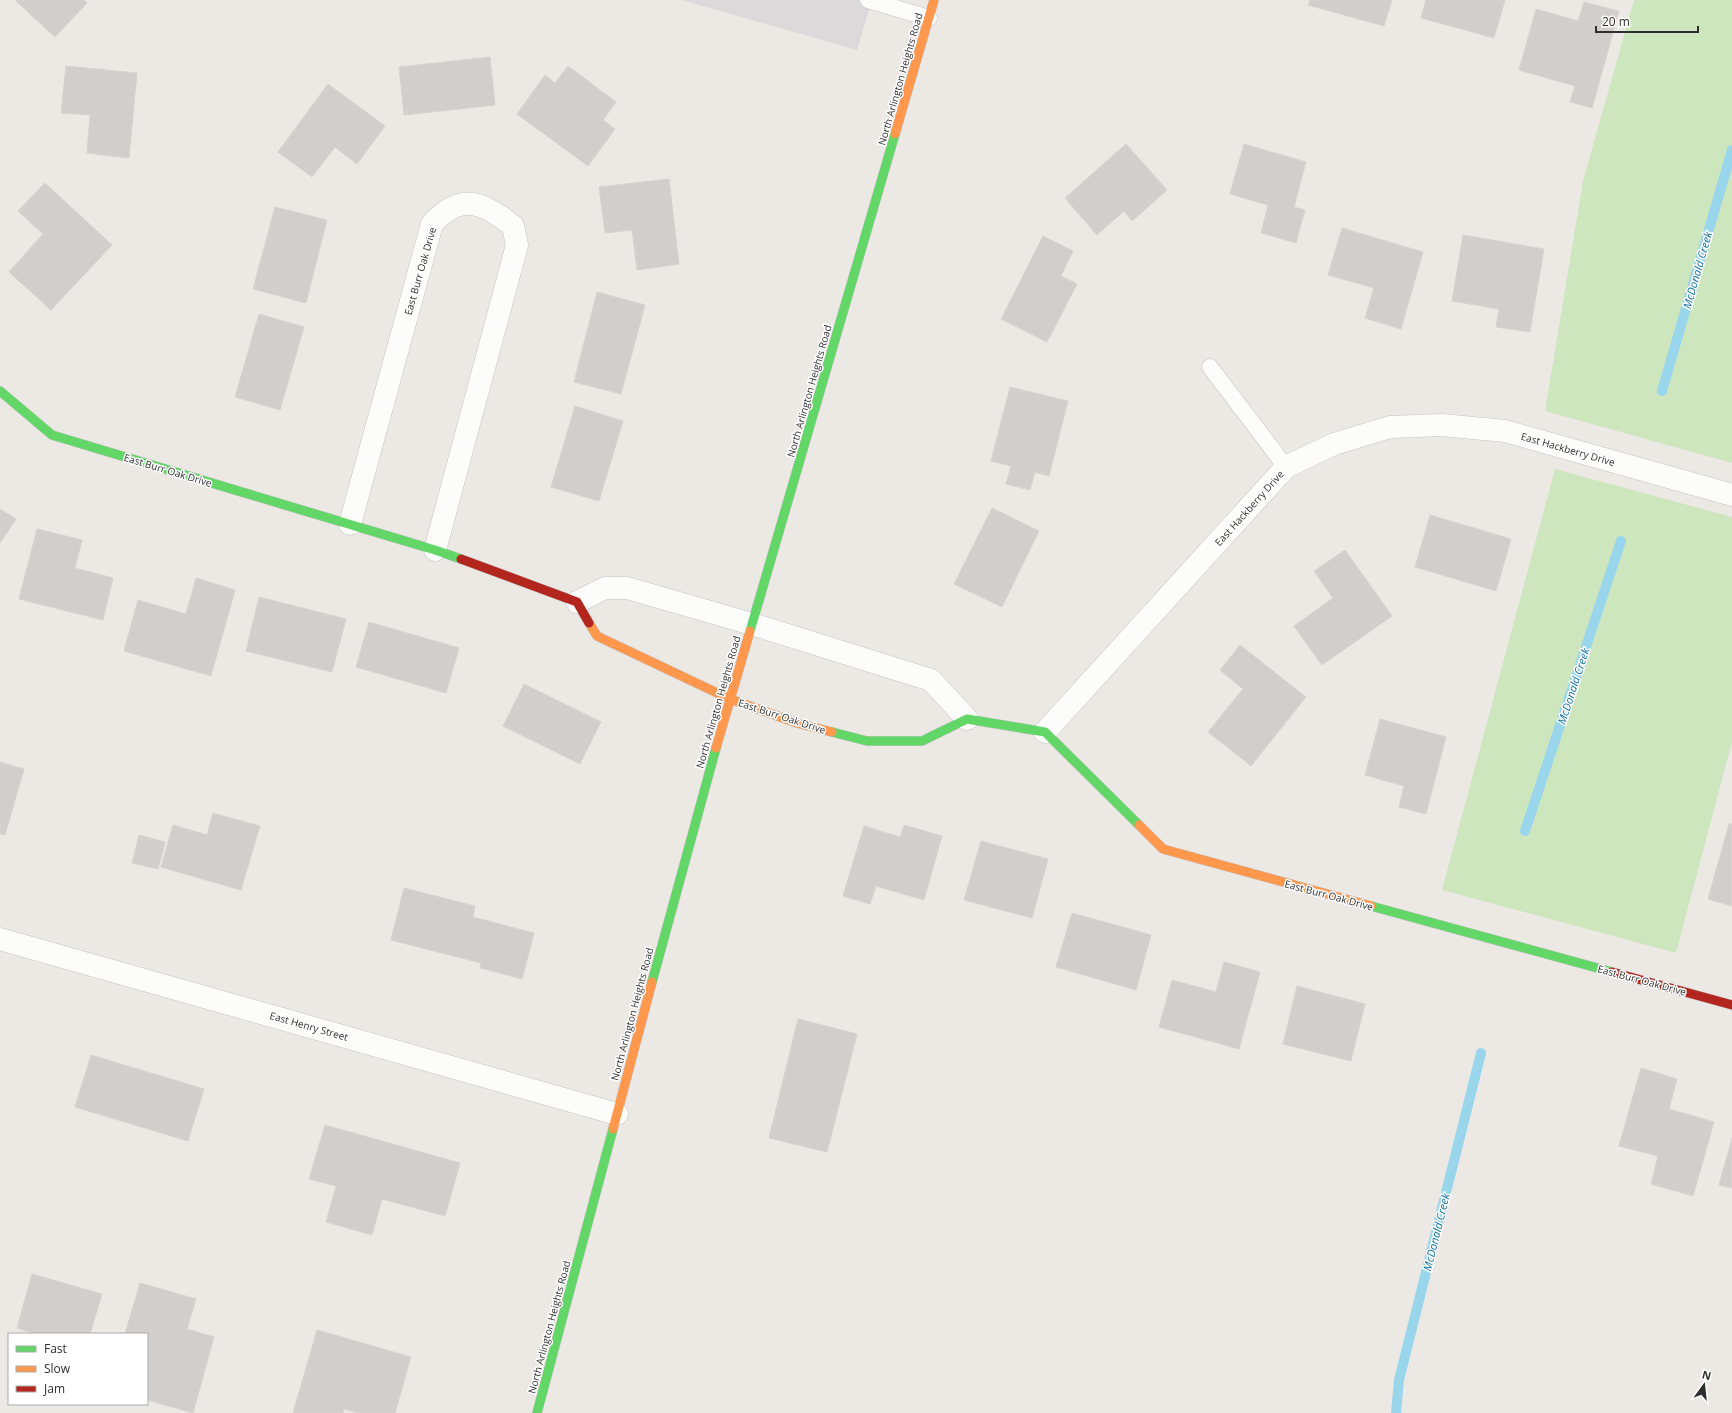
<svg xmlns="http://www.w3.org/2000/svg" width="1732" height="1413" font-family="'Open Sans',sans-serif">
<style>
.industrial{fill:#dcd9db}
.green{fill:#cee6be}
.lines{fill:none;stroke-linecap:round;stroke-linejoin:round}
.stream{stroke:#99d6ec;stroke-width:10}
.building{fill:#d1cecb;stroke:#d7d4d0}
.lane-casing{stroke:#c5c4c5;stroke-width:17}
.street-casing{stroke:#c5c4c5;stroke-width:23}
.fast-casing{stroke:#c5c4c5;stroke-width:10}
.slow-casing{stroke:#c5c4c5;stroke-width:10}
.jam-casing{stroke:#c5c4c5;stroke-width:10}
.lane{stroke:#fcfcfb;stroke-width:16}
.street{stroke:#fcfcfb;stroke-width:22}
.fast{stroke:#63d668;stroke-width:9}
.slow{stroke:#ff974d;stroke-width:9}
.jam{stroke:#b3261e;stroke-width:9}
.labels{text-anchor:middle;dominant-baseline:central;stroke-width:3;stroke-linejoin:round;paint-order:stroke}
.street-label{font-size:10px;fill:#2e2e2e;stroke:#fff}
.water-label{font-size:11px;font-style:italic;fill:#0d6fa3;stroke:#fff}
</style>
<rect width="100%" height="100%" fill="#ece8e4"/>
<polygon class="industrial" points="682,0 872,0 857,50"/>
<g class="green">
<polygon points="1634,0 1732,0 1732,463 1545,411 1583,181"/>
<polygon points="1555,469 1732,517 1732,742 1676,953 1442,890"/>
</g>
<g class="lines">
<g class="stream">
<polyline points="1662,391 1732,150"/>
<polyline points="1525,831 1621,541"/>
<polyline points="1396,1413 1399,1380 1481,1053"/>
</g>
</g>
<g class="building">
<polygon points="15,0 84,0 87,3 55,37"/>
<polygon points="1310,0 1392,0 1384,26 1308,5"/>
<polygon points="1426,0 1505,0 1494,38 1421,18"/>
<polygon points="1584,2 1619,11 1592,108 1570,102 1575,86 1519,70 1536,9 1578,21"/>
<polygon points="490,57 495,105 404,115 399,67"/>
<polygon points="66,66 137,73 129,158 87,153 90,115 61,113"/>
<polygon points="568,66 616,102 603,120 615,129 588,166 517,114 545,75 555,83"/>
<polygon points="328,84 385,126 357,164 335,147 312,177 278,152"/>
<polygon points="1126,144 1167,190 1132,221 1124,211 1097,235 1065,198"/>
<polygon points="1244,144 1306,162 1294,207 1305,210 1296,243 1261,233 1268,205 1230,194"/>
<polygon points="669,179 679,264 637,270 632,230 605,233 599,187"/>
<polygon points="45,183 112,245 51,310 9,272 43,234 18,211"/>
<polygon points="275,207 327,220 306,303 253,289"/>
<polygon points="1342,228 1423,252 1401,329 1365,318 1374,288 1328,275"/>
<polygon points="1463,235 1544,249 1530,332 1496,327 1499,309 1452,301"/>
<polygon points="1043,236 1073,251 1061,276 1077,284 1047,342 1001,319"/>
<polygon points="597,292 645,305 621,394 574,382"/>
<polygon points="259,314 304,327 280,410 235,397"/>
<polygon points="1010,387 1068,401 1049,476 1035,472 1030,490 1006,484 1011,466 991,461"/>
<polygon points="575,406 623,421 599,501 551,487"/>
<polygon points="992,508 1039,531 1002,607 954,584"/>
<polygon points="0,509 16,519 0,543"/>
<polygon points="1430,515 1511,539 1496,591 1415,567"/>
<polygon points="37,529 82,540 75,568 113,578 103,620 19,599"/>
<polygon points="1345,550 1392,616 1322,665 1294,626 1333,598 1314,571"/>
<polygon points="196,578 235,590 211,676 124,651 138,600 186,614"/>
<polygon points="259,597 346,619 332,672 246,651"/>
<polygon points="369,622 459,648 446,693 356,667"/>
<polygon points="1240,645 1306,697 1251,766 1208,732 1243,689 1220,670"/>
<polygon points="524,684 601,722 580,764 503,726"/>
<polygon points="1380,719 1446,737 1426,814 1399,807 1404,786 1365,775"/>
<polygon points="0,762 24,769 5,835 0,834"/>
<polygon points="213,813 260,826 241,890 161,867 173,825 207,835"/>
<polygon points="1729,824 1732,824 1732,906 1708,899"/>
<polygon points="904,825 942,836 924,900 876,886 870,904 843,896 864,826 900,837"/>
<polygon points="139,835 165,842 158,869 132,863"/>
<polygon points="981,841 1048,859 1032,918 964,900"/>
<polygon points="404,888 475,906 473,917 534,933 522,979 480,968 481,963 391,940"/>
<polygon points="1072,913 1151,935 1136,990 1056,967"/>
<polygon points="1224,962 1260,972 1239,1049 1159,1027 1172,980 1216,992"/>
<polygon points="1297,986 1365,1004 1351,1061 1283,1044"/>
<polygon points="798,1019 857,1034 827,1152 769,1138"/>
<polygon points="91,1055 204,1089 188,1141 75,1107"/>
<polygon points="1641,1068 1677,1079 1669,1109 1714,1122 1693,1196 1651,1184 1658,1156 1619,1146"/>
<polygon points="325,1125 460,1163 445,1216 382,1199 372,1235 326,1222 336,1186 309,1179"/>
<polygon points="1732,1138 1732,1188 1719,1185"/>
<polygon points="32,1274 102,1294 90,1334 36,1334 17,1328"/>
<polygon points="140,1283 196,1299 187,1329 214,1337 193,1413 147,1400 147,1334 125,1334"/>
<polygon points="317,1330 411,1357 395,1413 359,1413 344,1409 343,1413 293,1413"/>
</g>
<g class="lines">
<g class="lane-casing">
<g id="lane">
<polyline points="868,0 929,18"/>
<polyline points="1210,367 1286,467"/>
</g>
</g>
<g class="street-casing">
<g id="street">
<path d="M350,524l82,-300c29,-32 51,-22 81,2l4,19 -82,305"/>
<polyline points="577,602 605,588 627,588 752,624 931,680 967,719"/>
<polyline points="1045,732 1286,467 1334,444 1390,427 1442,425 1505,431 1732,495"/>
<polyline points="0,939 617,1114"/>
</g>
</g>
<g class="fast-casing">
<g id="fast">
<polyline points="0,391 52,435 435,550 461,559"/>
<polyline points="750,631 895,134"/>
<polyline points="832,732 867,741 922,741 967,719 1045,732 1139,825"/>
<polyline points="1371,906 1612,972"/>
<polyline points="652,982 716,748"/>
<polyline points="537,1413 613,1129"/>
</g>
</g>
<g class="slow-casing">
<g id="slow">
<polyline points="895,134 934,0"/>
<polyline points="589,623 597,636 730,699 797,723 832,732"/>
<polyline points="716,748 750,631"/>
<polyline points="1139,825 1163,849 1371,906"/>
<polyline points="613,1129 652,982"/>
</g>
</g>
<g class="jam-casing">
<g id="jam">
<polyline points="461,559 577,602 589,623"/>
<polyline points="1612,972 1732,1005"/>
</g>
</g>
<use href="#lane" class="lane"/>
<use href="#street" class="street"/>
<use href="#fast" class="fast"/>
<use href="#slow" class="slow"/>
<use href="#jam" class="jam"/>
</g>
<g class="labels">
<g class="street-label">
<text transform="translate(900 79) rotate(-74)">North Arlington Heights Road</text>
<text transform="translate(420 271) rotate(-74)">East Burr Oak Drive</text>
<text transform="translate(809 391) rotate(-74)">North Arlington Heights Road</text>
<text transform="translate(1568 449) rotate(16)">East Hackberry Drive</text>
<text transform="translate(168 470) rotate(17)">East Burr Oak Drive</text>
<text transform="translate(1249 508) rotate(-48)">East Hackberry Drive</text>
<text transform="translate(718 702) rotate(-74)">North Arlington Heights Road</text>
<text transform="translate(782 716) rotate(18)">East Burr Oak Drive</text>
<text transform="translate(1329 895) rotate(15)">East Burr Oak Drive</text>
<text transform="translate(1642 980) rotate(15)">East Burr Oak Drive</text>
<text transform="translate(632 1014) rotate(-75)">North Arlington Heights Road</text>
<text transform="translate(309 1026) rotate(16)">East Henry Street</text>
<text transform="translate(549 1327) rotate(-75)">North Arlington Heights Road</text>
</g>
<g class="water-label">
<text transform="translate(1697 270) rotate(-74)">McDonald Creek</text>
<text transform="translate(1573 686) rotate(-72)">McDonald Creek</text>
<text transform="translate(1436 1232) rotate(-76)">McDonald Creek</text>
</g>
</g>
<rect x="8" y="1333" width="140" height="72" fill="#ffffff" stroke="#ababab"/>
<rect x="16" y="1346" width="20" height="6" fill="#63d668" stroke="#ababab"/>
<text x="44" y="1353" font-size="12" fill="#2e2e2e">Fast</text>
<rect x="16" y="1366" width="20" height="6" fill="#ff974d" stroke="#ababab"/>
<text x="44" y="1373" font-size="12" fill="#2e2e2e">Slow</text>
<rect x="16" y="1386" width="20" height="6" fill="#b3261e" stroke="#ababab"/>
<text x="44" y="1393" font-size="12" fill="#2e2e2e">Jam</text>
<g transform="translate(1704 1385) rotate(15)" stroke="#ffffff" stroke-width="3" paint-order="stroke">
<path d="M0-3L7 15L0 10L-7 15Z" fill="#2e2e2e"/>
<text y="-6" font-size="11" font-weight="bold" text-anchor="middle" fill="#2e2e2e">N</text>
</g>
<path d="M1596 26v6h102v-6" fill="none" stroke="#2e2e2e" stroke-width="2"/>
<text x="1602" y="26" font-size="12" fill="#2e2e2e" stroke="#ffffff" stroke-width="3" paint-order="stroke">20 m</text>
</svg>
